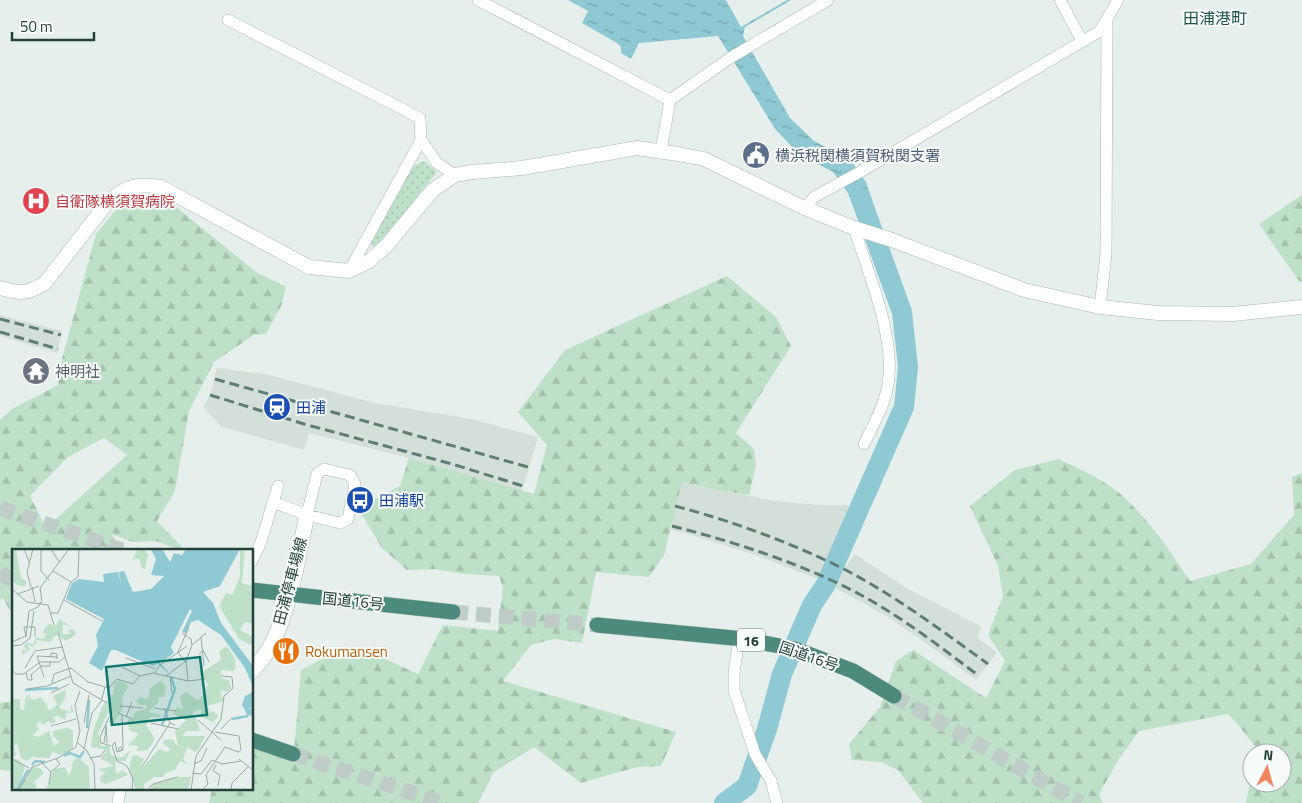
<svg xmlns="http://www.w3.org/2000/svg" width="1302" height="803" font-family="'Titillium Web','Noto Sans JP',sans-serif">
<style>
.built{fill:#d4dfda}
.grass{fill:url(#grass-dots)}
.forest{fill:url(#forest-firs);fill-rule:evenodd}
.water{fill:url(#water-ripples)}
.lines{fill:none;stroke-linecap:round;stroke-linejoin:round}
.river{stroke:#8ec9d4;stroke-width:20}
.trunk-tunnel{stroke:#bfccc8;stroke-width:15;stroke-dasharray:15 8;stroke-linecap:butt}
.minor-casing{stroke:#a8b8b2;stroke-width:12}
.tertiary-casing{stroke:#a8b8b2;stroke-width:15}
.secondary-casing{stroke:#a4bbb3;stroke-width:16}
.trunk-casing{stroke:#c2cac8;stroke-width:16}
.minor{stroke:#fff;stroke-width:11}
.tertiary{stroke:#fff;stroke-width:14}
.secondary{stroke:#fff;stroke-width:15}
.trunk{stroke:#4c8a7c;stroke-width:15}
.rail{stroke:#5f7d75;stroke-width:3;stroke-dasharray:10 5;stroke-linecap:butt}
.labels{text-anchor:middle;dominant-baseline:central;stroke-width:4;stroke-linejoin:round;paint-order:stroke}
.shield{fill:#f7fbf9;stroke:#637a73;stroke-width:1}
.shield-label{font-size:14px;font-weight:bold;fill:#24423a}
.service-label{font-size:15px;fill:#4e5e75;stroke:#f7fbf9;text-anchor:start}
.health-label{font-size:15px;fill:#be3a42;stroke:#f7fbf9;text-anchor:start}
.worship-label{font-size:15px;fill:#5b616d;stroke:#f7fbf9;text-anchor:start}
.transit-label{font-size:15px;fill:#164399;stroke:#f7fbf9;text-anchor:start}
.street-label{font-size:15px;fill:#24423a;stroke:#f7fbf9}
.food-label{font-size:15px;fill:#c56008;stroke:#f7fbf9;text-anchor:start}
.neighbourhood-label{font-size:16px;fill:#1f5548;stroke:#f7fbf9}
.inset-river{fill:none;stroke:#8ec9d4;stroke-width:2.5}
.inset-road{fill:none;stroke:#98aaa4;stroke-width:1}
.view{fill:#0f766e;fill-opacity:0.15;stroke:#0f766e;stroke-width:2.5}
.inset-edge{fill:none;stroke:#24423a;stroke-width:2.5}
</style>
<defs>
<pattern id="grass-dots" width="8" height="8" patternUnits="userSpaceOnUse" patternTransform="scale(1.25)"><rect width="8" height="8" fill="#bfe0c8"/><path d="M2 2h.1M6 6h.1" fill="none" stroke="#a4c1ad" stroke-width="1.8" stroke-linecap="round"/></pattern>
<pattern id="forest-firs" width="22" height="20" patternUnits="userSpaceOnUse" patternTransform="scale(1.25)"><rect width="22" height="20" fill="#bfe0c8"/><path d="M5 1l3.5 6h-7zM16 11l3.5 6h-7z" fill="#a4c1ad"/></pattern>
<pattern id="water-ripples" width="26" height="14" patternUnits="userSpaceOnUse" patternTransform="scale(1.25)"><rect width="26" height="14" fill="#8ec9d4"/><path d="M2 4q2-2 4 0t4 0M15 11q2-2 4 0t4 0" fill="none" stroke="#74a5ad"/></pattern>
</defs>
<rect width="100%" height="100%" fill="#e6efeb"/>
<g class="built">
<polygon points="0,315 62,331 57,353 0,336"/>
<polygon points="217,368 265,374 375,403 472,419 538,437 522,491 409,458 309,433 304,450 222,427 203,407 210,395"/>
<polygon points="682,482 723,491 775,501 819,505 849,505 848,523 839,544 828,562 821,580 755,555 698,537 671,530 675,506"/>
<polygon points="855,554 908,589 982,627 977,638 997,652 976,680 926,643 883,614 832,586"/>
</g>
<polygon class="grass" points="424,161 437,172 376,248 373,247 371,242 412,167"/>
<g class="forest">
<polygon points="1302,195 1302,282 1299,281 1259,224"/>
<path d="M165,198l91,74 30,15 -5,19 -15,28 -12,1 -40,27 -25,49 -14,80 -18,30 28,29h-5l-24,-9 -24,1 -20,-8 7,16h-105v68l-11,-20 -3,2v-180l12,-11 46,-24 4,-26 34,-125 24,-29zM104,438l23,17 -81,73 -16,-32 38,-39z"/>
<polygon points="727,276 776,317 791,346 736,433 754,449 756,465 749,495 723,491 682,482 664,555 649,577 596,572 582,643 554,639 531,645 503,681 676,732 661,766 637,767 581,783 534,747 494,772 478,803 209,803 212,789 252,789 253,746 294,751 301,670 340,650 364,649 418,674 443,625 498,631 503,588 499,576 464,574 435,569 407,570 382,548 361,513 364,505 400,486 409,458 534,494 547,445 518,412 565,350"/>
<path d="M1059,459c23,11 48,22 67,40 25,24 45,53 64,82l61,-17 43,-49 -2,-38 10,-4v330h-56l6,-32v12h30v-30h-27l1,-6 -27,-33 -90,17 -20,28 -20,35 4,9h-180l-25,-33 -17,-8 -29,-2 -3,-16 31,-37 16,-46 17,-11 73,48 19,-37 -17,-26 15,-39 -5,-30 -28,-60 45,-36z"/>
<polygon points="14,701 14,771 0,770 0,703"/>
</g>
<polygon class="water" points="568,0 726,0 741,27 787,0 791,0 745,27 743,36 790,118 814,141 851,161 866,182 881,227 858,219 848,193 833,172 799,154 775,129 718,36 639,43 631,59 621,53 621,47 617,43 582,23 588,11"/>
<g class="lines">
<polyline class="river" points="724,803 747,786 767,729 782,674 812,605 826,584 904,407 908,367 902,312 861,199"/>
<g class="trunk-tunnel">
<polyline points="0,508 122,550"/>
<polyline points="0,572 14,582"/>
<polyline points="453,612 597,625"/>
<polyline points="894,696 1081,803"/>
<polyline points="293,754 443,803"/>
</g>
<g class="minor-casing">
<g id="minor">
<polyline points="478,0 670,100"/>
<polyline points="1060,0 1082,41"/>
<polyline points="228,20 420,118 421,140 437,163 455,175"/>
<polyline points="661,151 670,100 730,58 828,0"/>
<polyline points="806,208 814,197 860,172 1100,31 1118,0"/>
<path d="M854,228c14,44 42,110 34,156 -3,21 -15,41 -24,60"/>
<polyline points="349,271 421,140"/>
<polyline points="1100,307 1106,254 1107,20"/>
<polygon points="324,469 350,475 355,484 348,519 340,523 307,515 317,474"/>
<polyline points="273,502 307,515"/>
<polyline points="252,561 261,542 278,486"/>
<polyline points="739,639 734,673 734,690 755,754 771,781 777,803"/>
<polyline points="118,803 120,789"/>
</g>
</g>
<g class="tertiary-casing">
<path id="tertiary" d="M0,288c20,6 27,6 45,-5l62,-80c18,-17 29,-20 54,-16l148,80 40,4 19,-9 18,-16 47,-56 22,-15 17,-3 50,-4 115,-20 41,6 26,5 98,48 52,21 38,12 132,50 76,17 58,6 75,1 69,-7"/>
</g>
<g class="secondary-casing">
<path id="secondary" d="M252,671c6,-7 12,-14 17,-22 21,-37 29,-92 38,-134"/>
</g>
<g class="trunk-casing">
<g id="trunk">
<polyline points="252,590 453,612"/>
<polyline points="597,625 744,639 795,649 853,671 894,696"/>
<polyline points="252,740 293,754"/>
</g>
</g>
<use href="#minor" class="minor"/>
<use href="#tertiary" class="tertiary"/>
<use href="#secondary" class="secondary"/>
<use href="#trunk" class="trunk"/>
<g class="rail">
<polyline points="0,319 61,335"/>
<polyline points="0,332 58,349"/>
<polyline points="215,379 528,467"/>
<polyline points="210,395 304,424 452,464 523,486"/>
<path d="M675,506c57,15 114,36 167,62 52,27 99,62 146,96"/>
<path d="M672,526c55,14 109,31 161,55 53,24 100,60 146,95"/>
</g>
</g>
<defs>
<g id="civic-disc" transform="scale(1.4375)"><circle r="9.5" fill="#5c6f8a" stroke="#f7fbf9"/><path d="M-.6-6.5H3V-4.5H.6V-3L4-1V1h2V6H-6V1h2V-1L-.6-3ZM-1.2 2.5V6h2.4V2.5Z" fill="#fff"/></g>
<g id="hospital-disc" transform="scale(1.4375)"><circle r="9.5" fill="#e0444e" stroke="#f7fbf9"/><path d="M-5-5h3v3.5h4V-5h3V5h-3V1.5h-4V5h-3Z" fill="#fff"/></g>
<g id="temple-disc" transform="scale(1.4375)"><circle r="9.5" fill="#6b7280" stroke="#f7fbf9"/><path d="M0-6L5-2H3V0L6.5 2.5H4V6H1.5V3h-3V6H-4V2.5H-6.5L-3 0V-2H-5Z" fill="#fff"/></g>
<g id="station-disc" transform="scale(1.4375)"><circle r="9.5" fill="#1a4fb4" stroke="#f7fbf9"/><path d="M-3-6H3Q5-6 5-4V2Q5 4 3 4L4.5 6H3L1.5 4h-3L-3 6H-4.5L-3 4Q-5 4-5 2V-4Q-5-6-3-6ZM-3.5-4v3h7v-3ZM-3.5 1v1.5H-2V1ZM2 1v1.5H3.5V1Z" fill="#fff"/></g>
<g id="bus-disc" transform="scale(1.4375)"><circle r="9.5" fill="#1a4fb4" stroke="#f7fbf9"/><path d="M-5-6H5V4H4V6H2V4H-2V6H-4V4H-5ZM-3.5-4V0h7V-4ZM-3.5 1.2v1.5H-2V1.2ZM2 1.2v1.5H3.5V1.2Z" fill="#fff"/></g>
<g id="restaurant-disc" transform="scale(1.4375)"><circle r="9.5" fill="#e8710a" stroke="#f7fbf9"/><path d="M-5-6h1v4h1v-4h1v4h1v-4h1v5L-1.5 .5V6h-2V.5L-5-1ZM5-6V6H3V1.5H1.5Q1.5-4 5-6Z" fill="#fff"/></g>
</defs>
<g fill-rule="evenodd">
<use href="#civic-disc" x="756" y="155"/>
<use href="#hospital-disc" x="36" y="201"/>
<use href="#temple-disc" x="36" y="371"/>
<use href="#station-disc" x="277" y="407"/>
<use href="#bus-disc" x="360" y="500"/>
<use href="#restaurant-disc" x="286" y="651"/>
</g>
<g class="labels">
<rect class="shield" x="737" y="628.5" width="28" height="23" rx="4"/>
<g class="shield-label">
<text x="751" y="640">16</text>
</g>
<g class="service-label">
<text x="775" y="155">横浜税関横須賀税関支署</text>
</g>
<g class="health-label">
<text x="55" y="201">自衛隊横須賀病院</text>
</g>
<g class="worship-label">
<text x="55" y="371">神明社</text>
</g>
<g class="transit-label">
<text x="296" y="407">田浦</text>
<text x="379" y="500">田浦駅</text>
</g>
<g class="street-label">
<text transform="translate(290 581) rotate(-75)">田浦停車場線</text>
<text transform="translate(353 601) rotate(6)">国道16号</text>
<text transform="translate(809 656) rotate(19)">国道16号</text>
</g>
<g class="food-label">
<text x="305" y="651">Rokumansen</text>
</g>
<g class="neighbourhood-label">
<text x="1215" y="18">田浦港町</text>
</g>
</g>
<g transform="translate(12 549)">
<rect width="241" height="241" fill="#e6efeb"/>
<path d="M0,0h4l5,29 6,4 -2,4 -8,-1 -5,-5zM126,0h6l4,6 -3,14 -3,-1 -3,-10 -7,2zM228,0h5l-3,34 11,3 1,38 -9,-2 -5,8 13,7v9l-14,-7 -20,-33 7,-13 6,2 8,-18zM47,70l14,9 -10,-4 -1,10h9l-3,-4 4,-1 4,3 -2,4 -8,5 -9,-7 -7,8 -14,-2 1,3 -5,4 -5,-4 3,7 -7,4h-1v-4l5,1 -3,-6 4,-3 5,3 3,-8 7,2 4,-6 -4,1 1,-5 5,-5 8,2zM214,97l8,10 2,10 -2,5 -13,-1v8l8,2 2,8 -5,4 -6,-2 3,11 -15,5 2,7 2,-2 7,5 -7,6 -10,-5 -1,-8 -7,2 -2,5 4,3 4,12h-14l-3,5h22l-7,14 -3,2 -7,-5 -5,12 6,6 -9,-4 -5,9 -10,3 -2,4h-8l-11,7v6h-8l-7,-20 3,-14 4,-1 8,4 -3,6h4l14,-16 9,3 2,-3 -7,-5 1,-4 9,-1 3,6h2l-3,-14 11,-11 -13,-6 4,-7 6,3 -3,-14 6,-4 11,8 4,-2 7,-14 -9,-10 22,-14 -2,-8zM107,131l10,6 -6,9 -1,15 -8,13 -6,-1 6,-5 -3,-6 -3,2 -10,20 3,13h8l2,9 10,3 9,-8 -4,11h-11l1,13 7,-4 5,5 -22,9 -5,-2 -1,-5 5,-4 -7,-4 16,-3 -13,-7 6,-9 -16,-3 2,-16 10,-26 10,-11 2,-11zM149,132l5,5 -2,11h-5l-2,7 -9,8 13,3 -1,2h-10l-4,8 9,14 -7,11 -11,1 1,-5 -10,-1 11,-11 -10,-4 -1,-11h5l2,-7 12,-3 -1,-4h-6l-4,-4 3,-4 9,2 2,-11zM53,141l1,6 -7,12 12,4v-8l3,8 -7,1 -2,7 -7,-4 -5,1 3,5 -4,2 -4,-3 -5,4 -3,-4 -4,5 3,3 -6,6 5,2 11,-6 5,15 6,-4 -7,-6v-5l14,-3 6,3v18l-12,6 -9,-3 -2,6 -18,-1 -5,4 -6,-3 -4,-15 -3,3 2,10h-4v-57h8v10l4,1 2,-15 4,7 -2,-7 2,-1v4l5,2 6,-3 7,10 -1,2 4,1 6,-6 -4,-8zM65,207l12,12 1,22h-78l1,-31 6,1 6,8 -6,17 21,-17 4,5 -11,10 3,6h10l8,-20 11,-2 4,9zM167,228h12l-3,13h-39l5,-6z" fill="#bfe0c8"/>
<path d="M66,209l11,9 -7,23h-39l6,-1 8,-10 13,-3 3,-15zM20,218l8,1 -6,13 3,9h-10l1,-19z" fill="#bfe0c8"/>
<path d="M139,0h11l8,13 4,-9 8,2 4,-6h54l-20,37 -17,6 10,11 8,20 32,43v21l-8,-19 -24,-33 -23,-15 -7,2 -5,11 -4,-1 10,-21 -2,-2 -19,38 3,6 -14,10 12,14 -14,-13 -6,2 -36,-16h-5l-9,21 -13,-8 9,-17 -2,-11 8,-16 -38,-20 6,-16 7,-4 25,3 -1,-8 15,-2 3,12 -2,-12 5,-1 9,21 18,-3 13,-13 -13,-1 5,-16zM241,143v15l-7,2 7,-1v7l-5,1 -6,-11 3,-9z" fill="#8ec9d4"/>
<path class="inset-river" d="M194,0l-19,29 -14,14 -15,7h-35l-23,-7h-6v8l68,26 9,-1 13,-21h12l27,29 31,43M13,141l33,-2M220,170l16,-3M150,176l13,-36 -4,-12M75,179l2,-28M52,207l6,-3 10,4 4,-6M20,216l3,-4 10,1M5,241l11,-20"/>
<path class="inset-road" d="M12,0l6,15M29,0v22l8,9M39,0l8,13M41,22l18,11M19,38l-4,-15 6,-23M20,38l3,15M0,40l15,13 21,3 6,20M6,45l21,-8M52,51l38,21M39,64h7l13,-31 7,-5 1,-28M46,84l15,50 34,20M14,88l-2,-10h11v9M189,88l3,29M0,93l14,-6 3,-25 9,-4 4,-6 -2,-13 29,-39M180,96l14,-12M0,97l9,-1 9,-7 4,-27M187,106l4,-5 6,12M39,108v-4l6,1v5M114,109l29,11M174,111l2,21M173,113l-7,-10 11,-25M110,118l18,9M13,119l10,-17 28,-4M0,121l4,4h8l16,-12h19l6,-5M14,124l2,7h4l-1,-6M143,124l4,-7 28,-20M19,126l10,-9h9v-5M154,127l20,-15 6,-16 -1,-6 -9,-6M32,128l-7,-21 20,1M158,128l2,16M40,134l2,-9 17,-6 17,14 21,6 8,-9 16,5 7,-8 13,-3 35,8 17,-2M15,140l20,-3 24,-10M39,144l18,-9M108,157l23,2M142,159l22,3M152,159l6,15 5,2M106,164l15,6M97,168l-9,20 1,6 10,3M114,168l6,-15M186,171l23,20M72,174l5,-28M139,174l27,6M94,175l1,19M39,177l25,-7M209,180l11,-11M66,194l9,8 7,13 1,26M92,194l2,-16M100,197l3,-4 2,10 6,-2v-1l-1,-1 -2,-1 -2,2 2,2 3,-3v-1l-1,-32M100,197l5,15 10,5 6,13 -1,11M72,200l8,-36 9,-11 4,-15M78,209l11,-2 4,-6M0,210l17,9M227,210l15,12M28,212l11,11M182,215l7,-3 6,-13M131,216l27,-42M204,216l-3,6 7,4 -2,11M180,224l9,1 11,-14 10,4 19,-3M37,235l2,-12 9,-8 -4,-5M137,239l4,-4 24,-7M7,241l13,-23 26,-9 18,-11 4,-16 -5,-26 5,-14M179,241l5,-34 25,-37 3,-23 9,-8 -1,-11 -11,-1M190,241l6,-6 -2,-9 19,-28 13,5 3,-2 -2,-14 -24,-4M219,241l1,-7 17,-17"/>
<path class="view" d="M188,108l7,58 -95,10 -6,-58z"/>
<rect width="241" height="241" class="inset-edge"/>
</g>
<g transform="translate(1267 768) rotate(6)"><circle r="24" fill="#f7fbf9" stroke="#a3b1ad"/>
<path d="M0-4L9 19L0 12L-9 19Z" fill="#f4845f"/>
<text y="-8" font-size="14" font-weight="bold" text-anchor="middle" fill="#24423a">N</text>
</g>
<path d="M12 32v8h82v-8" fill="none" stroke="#24423a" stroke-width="2.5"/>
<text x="20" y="32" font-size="15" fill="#24423a" stroke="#f7fbf9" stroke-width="4" paint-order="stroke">50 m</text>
</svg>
